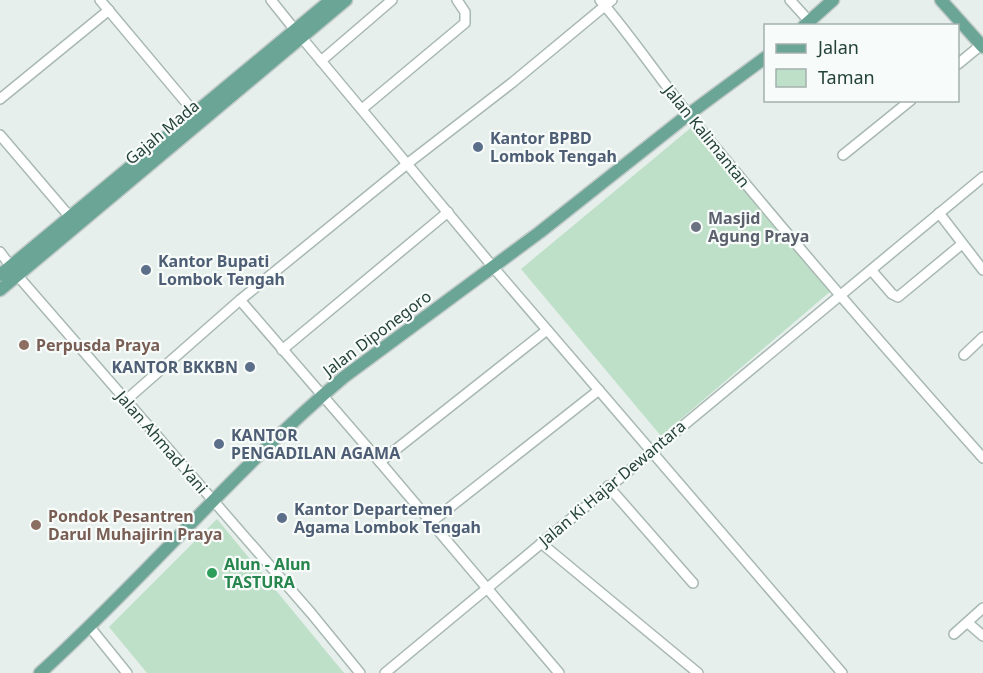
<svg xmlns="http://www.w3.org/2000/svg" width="983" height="673" font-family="'Noto Sans',sans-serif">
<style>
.green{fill:#bfe0c8}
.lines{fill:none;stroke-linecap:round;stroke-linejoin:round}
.minor-casing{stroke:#a8b8b2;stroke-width:12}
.major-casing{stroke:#c2cac8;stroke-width:15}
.minor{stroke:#fff;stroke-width:9}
.major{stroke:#6aa596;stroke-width:12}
.service-dot{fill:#5c6f8a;stroke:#f7fbf9;stroke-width:2}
.worship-dot{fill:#6b7280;stroke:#f7fbf9;stroke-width:2}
.education-dot{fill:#8d6e63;stroke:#f7fbf9;stroke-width:2}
.leisure-dot{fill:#2e9e5b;stroke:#f7fbf9;stroke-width:2}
.labels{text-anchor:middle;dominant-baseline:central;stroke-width:4.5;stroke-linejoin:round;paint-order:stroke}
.street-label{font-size:16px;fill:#24423a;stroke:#f7fbf9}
.service-label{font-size:16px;font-weight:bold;fill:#4e5e75;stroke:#f7fbf9;text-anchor:start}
.worship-label{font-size:16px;font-weight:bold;fill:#5b616d;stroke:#f7fbf9;text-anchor:start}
.education-label{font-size:16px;font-weight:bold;fill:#785e54;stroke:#f7fbf9;text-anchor:start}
.leisure-label{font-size:16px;font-weight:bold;fill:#27864d;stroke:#f7fbf9;text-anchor:start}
</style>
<rect width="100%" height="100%" fill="#e6efeb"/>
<g class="green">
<polygon points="693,126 832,290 661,436 521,269"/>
<polygon points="217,519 344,673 147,673 109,627"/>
</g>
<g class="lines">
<g class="minor-casing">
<g id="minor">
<polyline points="100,0 194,112"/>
<polyline points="271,0 295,30"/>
<path d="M600,0c32,37 59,78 89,115 95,117 194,231 294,343"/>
<polyline points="790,0 809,21"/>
<polyline points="302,38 493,267 842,673"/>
<polyline points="321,61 392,0"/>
<polyline points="958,64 981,45"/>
<polyline points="0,99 109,10"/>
<polyline points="362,109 465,23 465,12 457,0"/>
<polyline points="0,135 70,217"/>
<polyline points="843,155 911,100"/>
<polyline points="939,213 983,270"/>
<polyline points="0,252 17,275 311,613 360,673"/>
<polyline points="872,271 892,294 898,297 962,244"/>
<polyline points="240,300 407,164 513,82 612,0"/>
<polyline points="282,350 448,212"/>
<polyline points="964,355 983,337"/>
<polyline points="125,401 240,300 380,462 559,673"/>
<polyline points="380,462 547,330"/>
<polyline points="608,486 693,583"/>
<polyline points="430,523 599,390"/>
<polyline points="541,543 698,673"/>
<polyline points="968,623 983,636"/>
<polyline points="89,626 127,673"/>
<polyline points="954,634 983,608"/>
<polyline points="385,673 983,177"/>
</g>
</g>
<g class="major-casing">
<g id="major">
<polyline points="941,0 983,47"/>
<polyline points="804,26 833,0"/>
<polyline points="0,275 331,0"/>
<polyline points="0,290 346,0"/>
<path d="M40,673c105,-95 196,-205 304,-296l196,-145 149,-118 77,-57"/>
</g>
</g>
<use href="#minor" class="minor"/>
<use href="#major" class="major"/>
</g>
<g class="service-dot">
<circle cx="478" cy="147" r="6"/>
<circle cx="146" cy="270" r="6"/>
<circle cx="250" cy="367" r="6"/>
<circle cx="219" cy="444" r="6"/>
<circle cx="282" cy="518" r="6"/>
</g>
<circle class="worship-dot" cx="696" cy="227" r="6"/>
<g class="education-dot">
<circle cx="24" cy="345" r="6"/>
<circle cx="36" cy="525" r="6"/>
</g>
<circle class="leisure-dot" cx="212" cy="573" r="6"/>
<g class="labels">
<g class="street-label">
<text transform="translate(162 132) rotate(-40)">Gajah Mada</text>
<text transform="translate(707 136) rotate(51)">Jalan Kalimantan</text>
<text transform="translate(377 333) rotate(-37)">Jalan Diponegoro</text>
<text transform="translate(162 442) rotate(49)">Jalan Ahmad Yani</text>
<text transform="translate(612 483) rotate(-40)">Jalan Ki Hajar Dewantara</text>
</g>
<g class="service-label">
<text x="490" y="138">Kantor BPBD<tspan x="490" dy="18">Lombok Tengah</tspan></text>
<text x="158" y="261">Kantor Bupati<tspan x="158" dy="18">Lombok Tengah</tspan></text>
<text x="238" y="367" text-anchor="end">KANTOR BKKBN</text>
<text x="231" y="435">KANTOR<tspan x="231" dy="18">PENGADILAN AGAMA</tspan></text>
<text x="294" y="509">Kantor Departemen<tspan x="294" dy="18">Agama Lombok Tengah</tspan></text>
</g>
<g class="worship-label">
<text x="708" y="218">Masjid<tspan x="708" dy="18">Agung Praya</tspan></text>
</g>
<g class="education-label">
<text x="36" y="345">Perpusda Praya</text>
<text x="48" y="516">Pondok Pesantren<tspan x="48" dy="18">Darul Muhajirin Praya</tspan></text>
</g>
<g class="leisure-label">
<text x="224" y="564">Alun - Alun<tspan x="224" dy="18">TASTURA</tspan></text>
</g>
</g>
<rect x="764" y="24" width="195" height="78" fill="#f7fbf9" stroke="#a3b1ad" stroke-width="1.5"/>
<rect x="776" y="44" width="30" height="9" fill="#6aa596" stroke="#a3b1ad" stroke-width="1.5"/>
<text x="818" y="54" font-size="18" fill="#24423a">Jalan</text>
<rect x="776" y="69" width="30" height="18" fill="#bfe0c8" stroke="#a3b1ad" stroke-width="1.5"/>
<text x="818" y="84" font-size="18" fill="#24423a">Taman</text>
</svg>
